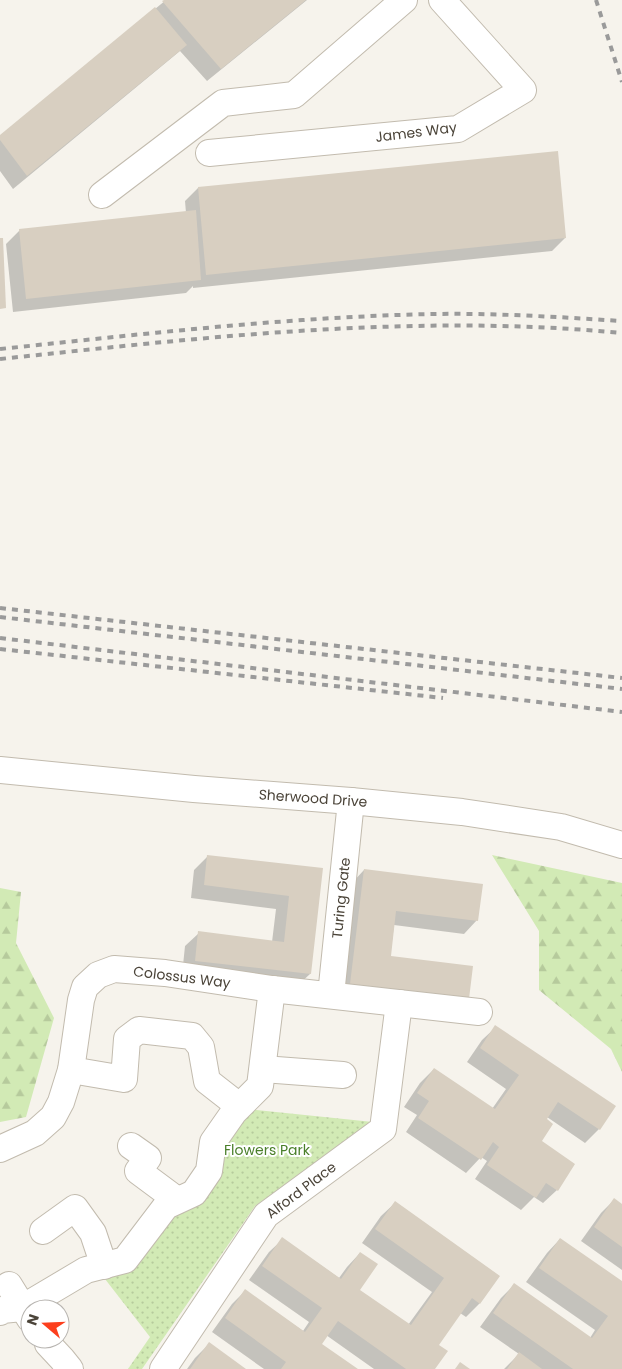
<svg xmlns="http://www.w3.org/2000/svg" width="622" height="1369" font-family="Poppins,sans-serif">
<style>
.forest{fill:url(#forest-firs)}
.park{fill:url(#park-dots)}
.shadow{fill:#0003}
.building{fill:#d8cfc1}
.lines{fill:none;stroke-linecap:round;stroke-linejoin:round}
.minor-casing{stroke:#c2bbae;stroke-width:28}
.minor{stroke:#fff;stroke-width:26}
.rail{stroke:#9a9a9a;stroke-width:4;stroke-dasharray:6 6;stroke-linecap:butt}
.labels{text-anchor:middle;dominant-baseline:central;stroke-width:4;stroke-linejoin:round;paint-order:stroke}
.street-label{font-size:14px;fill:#4b4439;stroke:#fff}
.park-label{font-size:14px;fill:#4a7f2a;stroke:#fff}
</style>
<defs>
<pattern id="forest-firs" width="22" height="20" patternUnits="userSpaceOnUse" patternTransform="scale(1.25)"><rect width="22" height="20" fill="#d2eab5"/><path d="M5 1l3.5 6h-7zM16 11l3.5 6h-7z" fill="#b6ca9c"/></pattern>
<pattern id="park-dots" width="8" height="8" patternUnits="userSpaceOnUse" patternTransform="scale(1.25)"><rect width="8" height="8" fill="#d2eab5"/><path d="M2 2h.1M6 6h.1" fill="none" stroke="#b6ca9c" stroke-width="1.8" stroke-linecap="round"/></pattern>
</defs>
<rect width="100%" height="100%" fill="#f6f3ec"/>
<g class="forest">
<polygon points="492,855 622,883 622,1072 611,1049 539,990 539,931"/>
<polygon points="0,888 21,892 16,943 54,1018 26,1117 0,1122"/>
</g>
<polygon class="park" points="247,1109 373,1122 255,1206 142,1369 128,1369 150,1337 105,1279 136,1268 176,1214"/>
<g class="shadow">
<polygon points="166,0 307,0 207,81 180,51 13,189 0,171 0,136"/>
<polygon points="198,188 565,238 552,251 193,288 193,286 186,293 13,312 6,244 20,230 186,213 185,201"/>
<polygon points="207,857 321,869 310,974 296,987 182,975 185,946 199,933 272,942 276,909 191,898 194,870"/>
<polygon points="364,870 477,920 464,934 394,925 390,957 468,998 337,997 351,884"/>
<polygon points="496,1027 614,1107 599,1129 585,1143 547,1117 540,1141 557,1190 543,1203 534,1197 521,1210 475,1179 487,1161 481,1157 466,1173 406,1132 417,1115 404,1107 420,1083 434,1069 492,1109 506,1089 467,1062 482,1040"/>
<polygon points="614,1200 622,1205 622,1270 581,1241 601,1213"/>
<polygon points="395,1203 499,1276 479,1304 466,1317 460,1313 437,1345 434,1369 374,1369 326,1335 320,1344 356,1369 264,1369 212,1332 232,1304 245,1291 303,1331 309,1322 249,1280 269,1252 283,1239 339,1278 347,1267 360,1253 358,1290 408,1325 432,1292 362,1243 381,1216"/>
<polygon points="560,1239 622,1283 622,1369 504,1369 519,1354 480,1327 501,1298 514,1285 590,1338 595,1330 526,1282 547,1253"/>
<polygon points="209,1344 244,1369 187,1369 195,1358"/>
</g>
<g class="building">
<polygon points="164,0 306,0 221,69 162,1"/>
<polygon points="155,7 187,45 27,176 0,140 0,135"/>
<polygon points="558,151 566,238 206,275 198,187"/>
<polygon points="196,210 201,280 26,299 19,229"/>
<polygon points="0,238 3,238 6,308 0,309"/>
<polygon points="207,855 323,868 311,974 195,961 198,931 284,942 289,896 204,885"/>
<polygon points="364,869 483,884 478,921 396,911 391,956 473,966 469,999 350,984"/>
<polygon points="495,1025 616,1106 600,1130 558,1102 547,1119 553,1124 542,1141 575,1164 558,1191 546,1183 536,1198 487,1165 499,1147 493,1142 481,1160 418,1118 429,1101 417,1093 434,1068 495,1109 519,1075 480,1048"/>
<polygon points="614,1198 622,1204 622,1247 594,1227"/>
<polygon points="395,1201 500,1276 480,1304 472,1298 439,1345 448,1351 435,1369 406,1369 338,1321 322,1344 358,1369 281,1369 286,1362 225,1318 245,1289 305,1332 322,1308 262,1266 282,1237 341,1279 360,1252 378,1264 360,1290 411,1325 444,1278 375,1229"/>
<polygon points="560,1238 622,1281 622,1369 573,1369 493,1313 514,1283 592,1338 608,1316 539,1268"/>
<polygon points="209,1342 246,1369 190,1369"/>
<polygon points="519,1352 542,1369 507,1369"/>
<polygon points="460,1362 470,1369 455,1369"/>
</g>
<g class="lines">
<g class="minor-casing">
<g id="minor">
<polyline points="209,153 458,129 523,90 442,0"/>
<polyline points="102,195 223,103 294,95 404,0"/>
<polyline points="0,770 194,789 351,801 462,812 561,827 622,845"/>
<polyline points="331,995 351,801"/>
<polyline points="263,1069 343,1075"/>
<polyline points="71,1070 124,1079 127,1039 139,1030 192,1036 201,1047 207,1081 239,1106"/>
<polyline points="131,1146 148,1158 138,1171 177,1200"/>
<polyline points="0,1149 35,1133 53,1117 61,1102 71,1070 81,1000 85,987 98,975 114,969 165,973 272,989 479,1012"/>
<polyline points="43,1231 75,1208 93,1233 104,1266"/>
<polyline points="9,1285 30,1319"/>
<polyline points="0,1312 2,1310 22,1308 86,1270 125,1260 166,1206 194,1193 209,1171 213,1142 234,1112 260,1086 272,989"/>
<polyline points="48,1344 62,1359 70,1369"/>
<polyline points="163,1369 266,1215 383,1129 399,1003"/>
</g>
</g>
<use href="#minor" class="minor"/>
<g class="rail">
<polyline points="596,0 622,82"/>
<path d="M0,349c144,-15 288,-32 433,-35 63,-1 126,3 189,7"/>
<path d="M0,359c207,-22 414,-46 622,-26"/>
<polyline points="0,608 622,678"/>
<polyline points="0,617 622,689"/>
<polyline points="0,638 622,712"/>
<polyline points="0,649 443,698"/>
</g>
</g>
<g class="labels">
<g class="street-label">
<text transform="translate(416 132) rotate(-7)">James Way</text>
<text transform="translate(313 798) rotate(4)">Sherwood Drive</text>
<text transform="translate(341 898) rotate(-84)">Turing Gate</text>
<text transform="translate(182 977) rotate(7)">Colossus Way</text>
<text transform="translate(301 1190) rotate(-37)">Alford Place</text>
</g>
<g class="park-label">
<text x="267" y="1150">Flowers Park</text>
</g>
</g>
<g transform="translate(45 1324) rotate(289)"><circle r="24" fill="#ffffff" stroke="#b7b4b0"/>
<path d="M0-4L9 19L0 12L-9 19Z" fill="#fc3f1d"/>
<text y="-8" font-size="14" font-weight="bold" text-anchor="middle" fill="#4b4439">N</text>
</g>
</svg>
